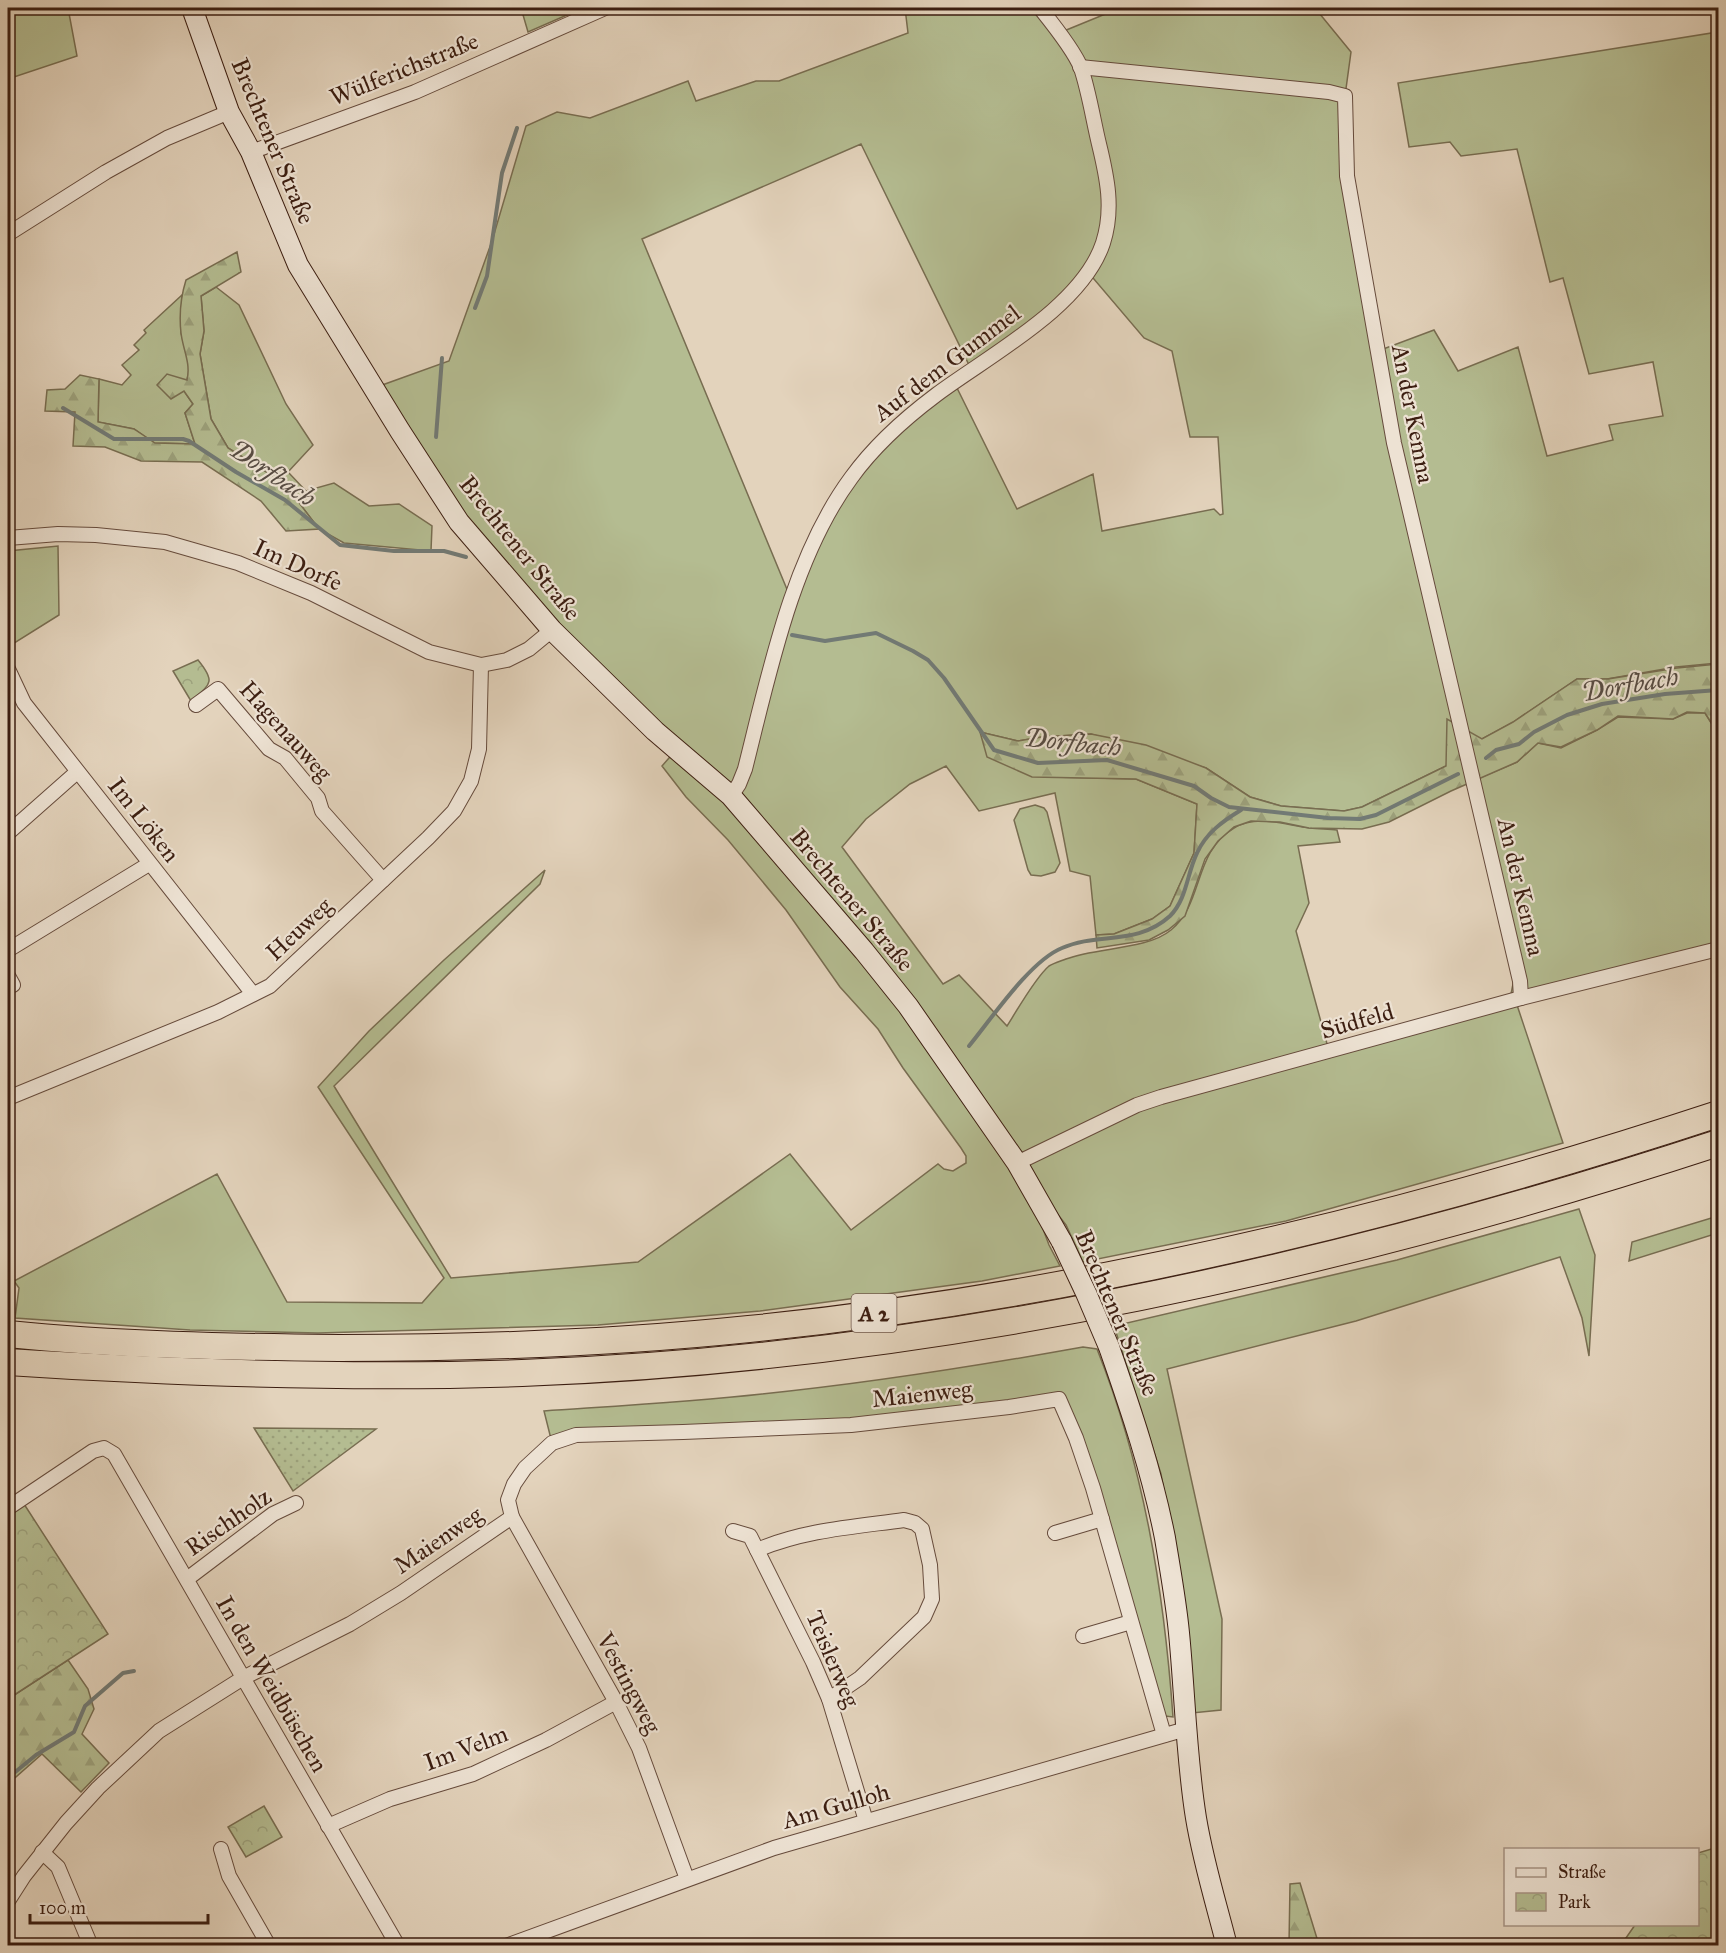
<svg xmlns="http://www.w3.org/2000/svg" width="1726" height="1953" font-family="'IM FELL Great Primer',serif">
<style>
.grass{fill:#b4bc91;stroke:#786d51;stroke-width:1.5;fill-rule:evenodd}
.forest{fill:url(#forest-firs);stroke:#786d51;stroke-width:1.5}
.park{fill:url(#park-crowns);stroke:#786d51;stroke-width:1.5}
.garden{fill:url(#garden-dots);stroke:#786d51;stroke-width:1.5}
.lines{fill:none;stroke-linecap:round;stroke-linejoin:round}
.stream{stroke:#727a75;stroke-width:4}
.street-casing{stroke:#664b3c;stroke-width:16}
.secondary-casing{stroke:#3c1e11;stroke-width:22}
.highway-casing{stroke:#3c1e11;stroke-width:28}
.street{stroke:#ede2d3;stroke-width:14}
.secondary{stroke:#ede2d3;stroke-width:20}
.highway{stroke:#e3d3bc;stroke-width:26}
.secondary-bridge-casing{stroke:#3c1e11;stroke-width:22;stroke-linecap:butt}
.secondary-bridge{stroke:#ede2d3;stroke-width:20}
.labels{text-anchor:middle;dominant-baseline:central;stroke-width:4.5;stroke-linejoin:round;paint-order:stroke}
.shield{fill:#ede2d3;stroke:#71594b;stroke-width:1.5}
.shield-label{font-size:22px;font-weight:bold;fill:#3c1e11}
.street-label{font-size:24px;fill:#3c1e11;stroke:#ede2d3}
.water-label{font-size:26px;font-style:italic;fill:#574c43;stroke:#ede2d3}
</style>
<defs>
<pattern id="forest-firs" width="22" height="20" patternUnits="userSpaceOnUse" patternTransform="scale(1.5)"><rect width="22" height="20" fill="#b4bc91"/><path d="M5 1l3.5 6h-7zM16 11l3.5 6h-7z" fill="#9ca17c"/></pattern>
<pattern id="park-crowns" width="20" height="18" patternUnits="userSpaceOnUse" patternTransform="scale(1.5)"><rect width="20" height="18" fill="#b4bc91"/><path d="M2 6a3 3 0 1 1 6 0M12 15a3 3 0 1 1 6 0" fill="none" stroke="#9ca17c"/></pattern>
<pattern id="garden-dots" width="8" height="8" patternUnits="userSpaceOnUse" patternTransform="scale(1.5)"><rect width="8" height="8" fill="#b4bc91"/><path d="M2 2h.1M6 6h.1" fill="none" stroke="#9ca17c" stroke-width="1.8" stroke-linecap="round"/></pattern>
</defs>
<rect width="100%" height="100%" fill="#e3d3bc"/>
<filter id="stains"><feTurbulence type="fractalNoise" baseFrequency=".00333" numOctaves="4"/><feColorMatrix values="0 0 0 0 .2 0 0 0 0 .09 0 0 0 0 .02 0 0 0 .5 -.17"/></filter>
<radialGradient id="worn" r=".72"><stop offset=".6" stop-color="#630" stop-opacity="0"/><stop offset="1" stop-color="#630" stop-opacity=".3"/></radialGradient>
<g class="grass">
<polygon points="8,8 68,8 77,56 8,79"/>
<polygon points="521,8 583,8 528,32"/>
<path d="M905,8h135l19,25 61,-25h195l36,44 -6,44 2,80 31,175 56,-21 24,41 60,-24 29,109 66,-16 -4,-15 54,-9 -10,-54 -64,12 -26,-96 -13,4 -33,-133 -56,7 -11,-14 -41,5 -11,-64 320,-51v631l-42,4 -69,12h-30l-65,44 -30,16 -36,27 -84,41 -18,4 -63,-5 -31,-9 -44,-29 -115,-34 -49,3 -24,4 -38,-9 72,45 84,2 61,25 -3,49 -24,53 -18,13 -38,15 -18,1 -6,-59 -20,-5 -15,-78 -76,18 -33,-45 -36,18 -44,35 -24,28 101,137 16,-9 48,51c11,-17 28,-48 42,-60 5,-3 12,-5 17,-7 31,-12 81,-9 105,-29 33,-27 22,-78 63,-102 23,-14 51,-3 76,0 9,1 18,1 27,2l3,12 -42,4 11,57 -13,28 33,120 -186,45 -114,61 109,-48 379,-104 46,138 -277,78 -203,41 -17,-37 -47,-60 30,80 11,21 -78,15 -222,30 -162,14 -280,8 -128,-3 -175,-12 4,-30 -5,-7 203,-107 70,128 135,1 22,-25 -126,-191 51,-56 75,-71 101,-90 -5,14 -206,202 117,192 187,-16 152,-108 61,76 87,-66 6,5 9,2 13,-8v-7l-5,-8 -58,-80 -25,-39 -38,-42 -54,-77 -58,-70 -42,-43 -24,-31 14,-16 -216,-229 -86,-133 75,-27 43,-120 34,-115 31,-14 33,6 98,-37 8,20 60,-20h23l129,-48zM861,144l111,227 116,-99 56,66 28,13 18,86h28l5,77 -3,1 -6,-6 -112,22 -9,-57 -76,35 -63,-127 -102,95 -61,122 -149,-360z"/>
<polygon points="216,287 239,305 286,404 313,445 288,472 306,491 334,483 369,506 399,504 432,526 431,551 344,543 319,529 284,483 228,448 211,419 200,354 204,331 201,296"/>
<polygon points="182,295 181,333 190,368 184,391 193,404 185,413 195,444 154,443 134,429 98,422 99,379 122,385 131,375 122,365 139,350 134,345 146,333 144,330"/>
<polygon points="58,546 59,615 8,647 8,551"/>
<polygon points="1687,713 1705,713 1718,734 1718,943 1511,994 1515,974 1472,781 1517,762 1538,743 1561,748 1597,730 1618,717 1673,719"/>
<polygon points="1035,805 1044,808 1047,812 1060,863 1055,872 1041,876 1031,875 1028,870 1014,820 1020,809"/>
<polygon points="1579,1209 1595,1255 1589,1356 1582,1318 1560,1257 1356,1321 1167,1369 1222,1619 1221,1710 1192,1713 1183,1599 1161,1474 1114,1326 1397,1260"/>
<polygon points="1718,1216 1718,1233 1629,1261 1632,1242"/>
<path d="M1083,1347l14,2c47,118 67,242 76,368l-16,-2 -98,-316 -50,8 -457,36 -8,-32c73,-5 146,-9 218,-17 108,-11 215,-28 321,-47z"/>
</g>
<g class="forest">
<path d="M237,252l4,20 -40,24 3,35 -4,23 11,65 17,29 56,35 35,46 -33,2 -25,-30 -59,-39 -61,-1 -36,-14 -32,-1 2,-34 -30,-1 2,-21 18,-1 15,-14 19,4 -1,43 36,7 21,14 40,1 -10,-31 8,-9 -9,-13 -13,8 -14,-14 10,-11 20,6c4,-17 -4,-30 -6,-47 -2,-18 0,-37 5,-53z"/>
<polygon points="1718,664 1718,733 1705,713 1687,712 1673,719 1618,716 1597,730 1561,747 1538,743 1517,762 1451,791 1389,822 1362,829 1309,828 1280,822 1251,821 1234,827 1218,841 1205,859 1185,916 1168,930 1149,940 1097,948 1096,935 1114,934 1152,919 1170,906 1194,853 1197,804 1136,779 1032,777 987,757 980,732 1018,741 1042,737 1091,734 1146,745 1206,768 1250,797 1281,806 1344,811 1362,807 1446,766 1447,719 1482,739 1513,722 1577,679 1608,679 1677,668"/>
<polygon points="68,1660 88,1689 94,1709 82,1734 109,1763 81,1792 42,1754 8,1784 8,1699"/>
<polygon points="1300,1883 1319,1945 1289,1945 1290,1884"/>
</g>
<g class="park">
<path d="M198,660c18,22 13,24 -7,41l-18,-30z"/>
<polygon points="24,1504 108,1634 8,1699 8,1516"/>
<polygon points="264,1806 282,1837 246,1857 228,1827"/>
<polygon points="1718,1847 1718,1945 1621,1945 1635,1925 1698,1924 1698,1853"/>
</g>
<polygon class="garden" points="254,1428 376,1429 293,1491"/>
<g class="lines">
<g class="stream">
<polyline points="475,308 487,276 502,173 517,128"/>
<polyline points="63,408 114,439 183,439 189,441 236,472 285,500 340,545 394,551 444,551 466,557"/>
<polyline points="436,437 442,358"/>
<polyline points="792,635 825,641 876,633 913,651 928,660 944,678 994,750 1038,763 1107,760 1194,786 1211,798 1229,807 1328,818 1360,819 1376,815 1458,774"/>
<polyline points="1486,758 1496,750 1519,744 1534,732 1567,715 1602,704 1665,694 1718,690"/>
<path d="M969,1046c23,-28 61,-85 93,-98 36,-16 75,-2 108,-32 17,-17 17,-43 27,-63 9,-20 26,-32 44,-43"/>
<polyline points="14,1773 36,1755 74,1732 85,1706 123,1673 134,1671"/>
<polyline points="8,1778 8,1777"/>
</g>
<g class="street-casing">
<g id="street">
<polyline points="1080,67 1329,92 1345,96 1347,176 1394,443 1520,981 1521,998"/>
<polyline points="251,152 415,92 605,8"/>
<polyline points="8,234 106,172 167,138 229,112"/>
<polyline points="8,538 58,534 96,535 165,542 238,563 311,593 429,652 481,665 507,660 529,649 552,630"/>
<polyline points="8,669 24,703 253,994"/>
<polyline points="196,705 218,689 269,749 285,758 318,798 322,811 383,880"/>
<path d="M731,796l8,-12 6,-15c24,-95 47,-211 106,-291 23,-32 53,-59 85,-83 52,-39 146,-88 167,-152 11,-34 4,-66 -4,-99 -6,-25 -10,-52 -18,-76 -7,-18 -29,-45 -41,-60"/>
<polyline points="8,833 77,772"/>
<polyline points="8,950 149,864"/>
<polyline points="8,976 13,985"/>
<polyline points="8,1098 218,1012 270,986 428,838 454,811 471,781 479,749 481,665"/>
<polyline points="1017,1163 1137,1105 1161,1097 1521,998 1718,949"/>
<polyline points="8,1508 93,1451 104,1448 114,1454 398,1946"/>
<polyline points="512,1517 616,1702 639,1748 687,1879"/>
<polyline points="733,1531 750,1536 813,1662 829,1699 866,1821"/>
<polyline points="1055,1533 1102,1519"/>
<path d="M757,1550c48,-20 96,-23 147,-30l11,3 7,6 8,36 2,34 -8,18 -64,61 -31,21"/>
<polyline points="187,1579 273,1514 296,1503"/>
<polyline points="1083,1636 1131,1622"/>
<polyline points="328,1826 390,1799 473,1774 546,1740 616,1702"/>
<polyline points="221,1849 229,1876 269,1946"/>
<polyline points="42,1852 58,1867 91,1946"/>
<polyline points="8,1901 24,1876 66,1823 98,1788 159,1731 243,1678 350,1624 401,1593 512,1517 508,1500 514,1484 525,1468 552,1443 576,1435 683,1432 851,1425 1009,1407 1059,1399 1076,1438 1093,1488 1164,1735"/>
<polyline points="506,1946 774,1848 1186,1729"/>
</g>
</g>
<g class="secondary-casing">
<g id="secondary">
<polyline points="192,8 229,112 251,152 298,265 400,431 459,522 552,630 655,731 731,796 864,951 908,1006 1017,1163 1062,1242"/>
<path d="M1109,1347c22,63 43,125 56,191 5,31 11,63 14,95 6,61 7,123 17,185 7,43 20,85 31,128"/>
</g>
</g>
<g class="highway-casing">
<g id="highway">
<path d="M8,1334c109,11 221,13 331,14 137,0 274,-5 410,-19 329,-33 656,-112 969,-215"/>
<path d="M8,1362c171,11 342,17 514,11 407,-15 811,-104 1196,-230"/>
</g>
</g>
<use href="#street" class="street"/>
<use href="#secondary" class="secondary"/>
<use href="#highway" class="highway"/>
<g class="secondary-bridge-casing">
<polyline id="secondary-bridge" points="1062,1242 1086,1293 1109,1347"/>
</g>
<use href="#secondary-bridge" class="secondary-bridge"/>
</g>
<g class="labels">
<rect class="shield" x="851.5" y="1294" width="45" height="38" rx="4.5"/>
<g class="shield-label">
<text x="874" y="1313">A 2</text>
</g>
<g class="street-label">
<text transform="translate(404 69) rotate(-22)">Wülferichstraße</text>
<text transform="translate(273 141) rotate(67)">Brechtener Straße</text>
<text transform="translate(947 363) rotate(-37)">Auf dem Gummel</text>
<text transform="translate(1413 414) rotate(79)">An der Kemna</text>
<text transform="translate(520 548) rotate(51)">Brechtener Straße</text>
<text transform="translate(298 565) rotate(24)">Im Dorfe</text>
<text transform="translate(286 731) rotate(48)">Hagenauweg</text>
<text transform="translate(144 820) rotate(52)">Im Löken</text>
<text transform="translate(1521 887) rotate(77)">An der Kemna</text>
<text transform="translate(852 900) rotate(50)">Brechtener Straße</text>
<text transform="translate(299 929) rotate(-43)">Heuweg</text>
<text transform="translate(1357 1021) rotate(-16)">Südfeld</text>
<text transform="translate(1117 1313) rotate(67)">Brechtener Straße</text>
<text transform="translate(922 1394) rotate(-6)">Maienweg</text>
<text transform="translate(228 1522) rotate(-35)">Rischholz</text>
<text transform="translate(438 1540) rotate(-34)">Maienweg</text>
<text transform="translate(833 1659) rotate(67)">Teislerweg</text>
<text transform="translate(629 1683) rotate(62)">Vestingweg</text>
<text transform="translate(272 1684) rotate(60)">In den Weidbüschen</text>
<text transform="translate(466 1748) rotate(-21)">Im Velm</text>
<text transform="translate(836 1806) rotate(-16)">Am Gulloh</text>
</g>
<g class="water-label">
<text transform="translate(273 473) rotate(34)">Dorfbach</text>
<text transform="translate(1630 684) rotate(-10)">Dorfbach</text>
<text transform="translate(1073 742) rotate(6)">Dorfbach</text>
</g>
</g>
<rect width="1726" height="1953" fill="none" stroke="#e3d3bc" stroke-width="30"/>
<rect x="9" y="9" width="1708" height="1935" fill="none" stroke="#3c1e11" stroke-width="3"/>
<rect x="15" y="15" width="1696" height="1923" fill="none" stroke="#3c1e11" stroke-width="1.5"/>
<rect x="1504" y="1848" width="195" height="78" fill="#ede2d3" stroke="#a69485" stroke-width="1.5"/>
<rect x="1516" y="1868" width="30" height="9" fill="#ede2d3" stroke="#a69485" stroke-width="1.5"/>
<text x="1558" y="1878" font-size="18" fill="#3c1e11">Straße</text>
<rect x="1516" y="1893" width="30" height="18" fill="url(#park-crowns)" stroke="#a69485" stroke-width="1.5"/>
<text x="1558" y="1908" font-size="18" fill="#3c1e11">Park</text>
<path d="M30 1914v9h178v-9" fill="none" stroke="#3c1e11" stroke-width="3"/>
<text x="39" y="1914" font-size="18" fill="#3c1e11" stroke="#ede2d3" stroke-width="4.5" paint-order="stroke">100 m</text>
<rect width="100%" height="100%" filter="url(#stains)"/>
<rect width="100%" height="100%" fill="url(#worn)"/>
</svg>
